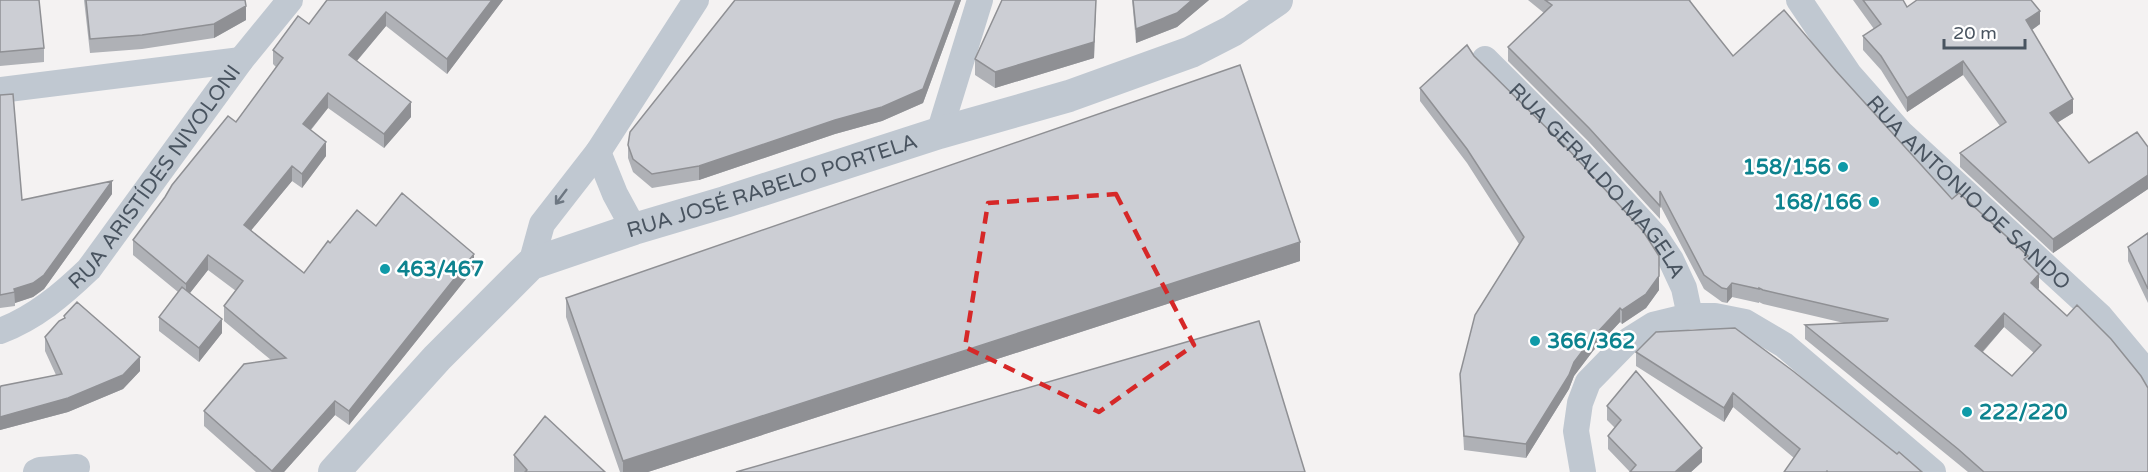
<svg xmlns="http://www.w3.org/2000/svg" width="2148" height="472" font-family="'Varela Round',sans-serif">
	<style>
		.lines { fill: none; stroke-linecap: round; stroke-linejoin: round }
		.minor { stroke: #c0c8d1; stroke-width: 26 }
		.tertiary { stroke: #c0c8d1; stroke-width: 32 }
		.wall { fill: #afb1b6; fill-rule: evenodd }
		.shaded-wall { fill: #8f9094 }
		.building { fill: #ccced4; stroke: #8f9094; stroke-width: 1.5; fill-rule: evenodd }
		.oneway { stroke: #6d7782 }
		.marked { fill: none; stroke: #d62828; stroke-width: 4.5; stroke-dasharray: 12 8; stroke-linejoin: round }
		.culture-dot { fill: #0f9aa8; stroke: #fff; stroke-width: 2 }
		.labels { text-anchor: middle; stroke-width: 5; stroke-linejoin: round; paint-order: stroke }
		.culture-label { font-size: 21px; font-weight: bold; fill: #0d838f; stroke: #fff; text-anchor: start }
		.street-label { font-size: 21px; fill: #495460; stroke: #fff }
	</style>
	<rect width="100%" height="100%" fill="#f4f2f2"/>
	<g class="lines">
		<g class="minor">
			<path id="s1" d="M1799 0 1849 74 1901 133 2100 316 2140 364 2148 377"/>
			<path id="s2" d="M1485 59 1578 152 1655 236 1671 260 1684 288 1690 316"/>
			<path d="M0 90 241 60"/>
			<path d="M939 133 980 0"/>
			<path d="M598 152 615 194 634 229"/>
			<path d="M531 264 542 224 598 152 696 0"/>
			<path id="s3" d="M0 331C35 318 63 294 89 269L241 60 290 0"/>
			<path d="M36 472 40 470 77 467"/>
			<path d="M1583 472 1576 431 1580 403 1588 382 1629 340 1653 325 1690 316H1715L1745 322 1784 345 1933 472"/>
		</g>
		<path class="tertiary" id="s4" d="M334 472 437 358 531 264 634 229 725 202 939 133 1069 96 1191 52 1232 31 1277 0"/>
	</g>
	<path class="wall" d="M0 0 44 48V62L0 66Z
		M84 0H245L246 20 214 38 142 49 90 53Z
		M327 0H503L447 74 386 26 357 61 411 117 384 148 328 108 311 130 326 156 302 188 292 181 251 230 304 273 330 243 376 226 474 269 349 425 335 415 284 472H256L204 426V411L271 360 224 321V306L236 291 208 270 190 293 222 333 199 362 159 331V317L178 292 133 255V240L236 122 276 67 273 64V50L309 24Z
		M735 0H961L923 103 882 121 835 134 699 180 652 188 633 172 628 158V145Z
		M1002 0H1096L1094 58 995 88 975 75V59Z
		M1132 0H1209L1177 27 1136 43Z
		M1528 0H1691L1690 1 1710 27 1733 56 1836 71 1952 199 2028 263 2039 288 2038 289 2148 472H1968L1805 339V325L1844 323 1763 304 1759 302V303L1732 297 1727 303 1722 302 1704 289 1660 205V219L1589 142 1508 61V47L1544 13ZM2004 327 2034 353 2012 376 1983 352Z
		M1853 0H1903L1907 7 2040 24 2032 30 2073 113 2057 123 2089 163 2148 147V189L2053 253 1960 167V153L2000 126 1963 75 1907 112 1881 70 1863 50V36L1874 29Z
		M1474 56 1659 290 1646 308 1622 324 1620 322 1593 351 1574 376 1569 389 1526 458 1464 450 1460 374 1519 244 1467 163 1420 101V88Z
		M0 95 22 200 112 194 44 289 33 297 15 303V306L0 308Z
		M2148 233V303L2128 261V247Z
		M1300 261 648 472H620L566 317V298Z
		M64 316 140 371 123 389 68 412 0 430V388L56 375 45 351V337L64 319Z
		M1636 352 1897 454 1922 472H1784L1794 458 1733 407 1724 422 1636 366Z
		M1607 406 1702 462 1691 472H1630L1608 449V436L1615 428 1607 420Z
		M514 455 605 472H514Z"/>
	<path class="shaded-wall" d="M492 0H503L447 74V59Z
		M956 0H961L923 103 882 121 835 134 699 180V166L835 120Z
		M1096 0 1094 58 995 88V72Z
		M1192 0H1209L1177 27 1136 43V29Z
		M246 6V20L214 38V24Z
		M2040 11V24L2026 34V20Z
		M386 12V26L349 70V55Z
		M1963 61V75L1907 112V98Z
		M328 93V108L303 139V124Z
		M2073 99V113L2050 127V113Z
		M411 102V117L384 148V134Z
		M326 142V156L302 188V174Z
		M292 166V181L244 239V225Z
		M2148 175V189L2053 253V239Z
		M112 181V194L44 289 33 297 15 303 14 289Z
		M1300 242V261L648 472H623V461Z
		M474 254V269L349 425V411Z
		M208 255V270L186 298V284Z
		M1659 256V290L1646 308 1622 324V310Z
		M2039 274V288L2031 297V283Z
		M1732 283V297L1727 303V289Z
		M1620 308V322L1593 351 1574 376 1569 389 1526 458V444L1574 362 1593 337Z
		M2004 313V327L1975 360V346Z
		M222 319V333L199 362V348Z
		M140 357V371L123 389 68 412 0 430V417Z
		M1733 393V407L1724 422V408Z
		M335 401V415L284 472H272V471Z
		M1702 448V462L1691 472H1675Z"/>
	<path class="building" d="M0 0H39L44 48 0 52Z
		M86 0H245L246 6 214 24 142 35 90 39Z
		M327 0H492L447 59 386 12 349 55 411 102 384 134 328 93 303 124 326 142 302 174 292 166 244 225 304 273 328 241 330 243 357 210 376 226 402 193 474 254 349 411 335 401 272 471 204 411 244 364 286 358 224 306 243 281 208 255 186 284 133 240 165 197 172 185 228 116 236 122 283 58 273 50 298 16 309 24Z
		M735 0H956L923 89 882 107 835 120 699 166 652 174 633 159 628 145 630 132Z
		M1002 0H1096L1094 42 995 72 975 59Z
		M1133 0H1192L1177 13 1136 29Z
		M1545 0H1689L1710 27 1733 56 1784 10 1836 71 1952 199 1959 193 2028 256 2024 259 2039 274 2031 283 2067 316 2077 305 2111 339 2141 376 2148 388V472H1984L1958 449 1805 325 1887 321 1888 319 1763 290 1759 288V289L1732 283 1727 289 1722 288 1704 275 1660 191V206L1589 128 1508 47 1552 5ZM2004 313 2041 345 2012 376 1975 346Z
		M1863 0H1903L1907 7 1917 0H2031L2040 11 2026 20 2073 99 2050 113 2089 163 2137 132 2148 147V175L2053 239 1960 153 2006 122 1963 61 1907 98 1881 56 1863 36 1881 24Z
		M1467 45 1474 56 1567 148 1643 231 1659 256V276L1646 294 1622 310 1620 308 1593 337 1574 362 1569 375 1526 444 1464 436 1460 374 1475 315 1524 237 1467 149 1420 88Z
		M1240 65 1300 242 623 461 566 298Z
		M13 94 22 200 112 181 44 275 33 283 14 289 15 292 0 295V95Z
		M2148 233V289L2128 247Z
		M182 287 222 319 199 348 159 317Z
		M77 302 140 357 123 375 68 398 0 417V388L1 386 62 374 45 337 59 321 65 318 64 316Z
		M1259 321 1305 472H736Z
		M1735 328 1793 371 1897 454 1899 452 1922 472H1828L1827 471 1826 472H1784L1800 449 1733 393 1724 408 1636 352 1656 332Z
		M1636 371 1702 448 1675 472H1630L1636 465 1608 436 1621 420 1607 406Z
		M545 416 605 472H525L527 470 514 455Z"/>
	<defs><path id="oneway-shaft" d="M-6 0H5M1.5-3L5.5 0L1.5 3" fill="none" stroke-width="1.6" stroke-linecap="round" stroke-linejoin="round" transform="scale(1.5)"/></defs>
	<use class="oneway" href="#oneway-shaft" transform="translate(561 197) rotate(127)"/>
	<path class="marked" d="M1116 194 1194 345 1099 412 965 347 988 203Z"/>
	<g class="culture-dot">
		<circle cx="1843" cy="167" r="6"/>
		<circle cx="1874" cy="202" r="6"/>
		<circle cx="385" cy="269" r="6"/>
		<circle cx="1535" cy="341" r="6"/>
		<circle cx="1967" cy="412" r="6"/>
	</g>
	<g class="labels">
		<g class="culture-label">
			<text x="1831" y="174" text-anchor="end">158/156</text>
			<text x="1862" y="209" text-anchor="end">168/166</text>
			<text x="397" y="276">463/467</text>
			<text x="1547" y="348">366/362</text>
			<text x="1979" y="419">222/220</text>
		</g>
		<g class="street-label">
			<text dy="7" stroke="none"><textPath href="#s3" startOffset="222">RUA ARISTÍDES NIVOLONI</textPath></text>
			<text dy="7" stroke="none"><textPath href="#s2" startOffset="166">RUA GERALDO MAGELA</textPath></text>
			<text dy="7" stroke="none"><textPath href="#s4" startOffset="540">RUA JOSÉ RABELO PORTELA</textPath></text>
			<text dy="7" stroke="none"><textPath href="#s1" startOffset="258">RUA ANTONIO DE SANDO</textPath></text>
		</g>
	</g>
	<path d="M1944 39v9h81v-9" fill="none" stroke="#495460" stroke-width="3"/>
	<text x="1953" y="39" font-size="18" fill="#495460" stroke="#ffffff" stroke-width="4.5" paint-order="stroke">20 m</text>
</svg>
